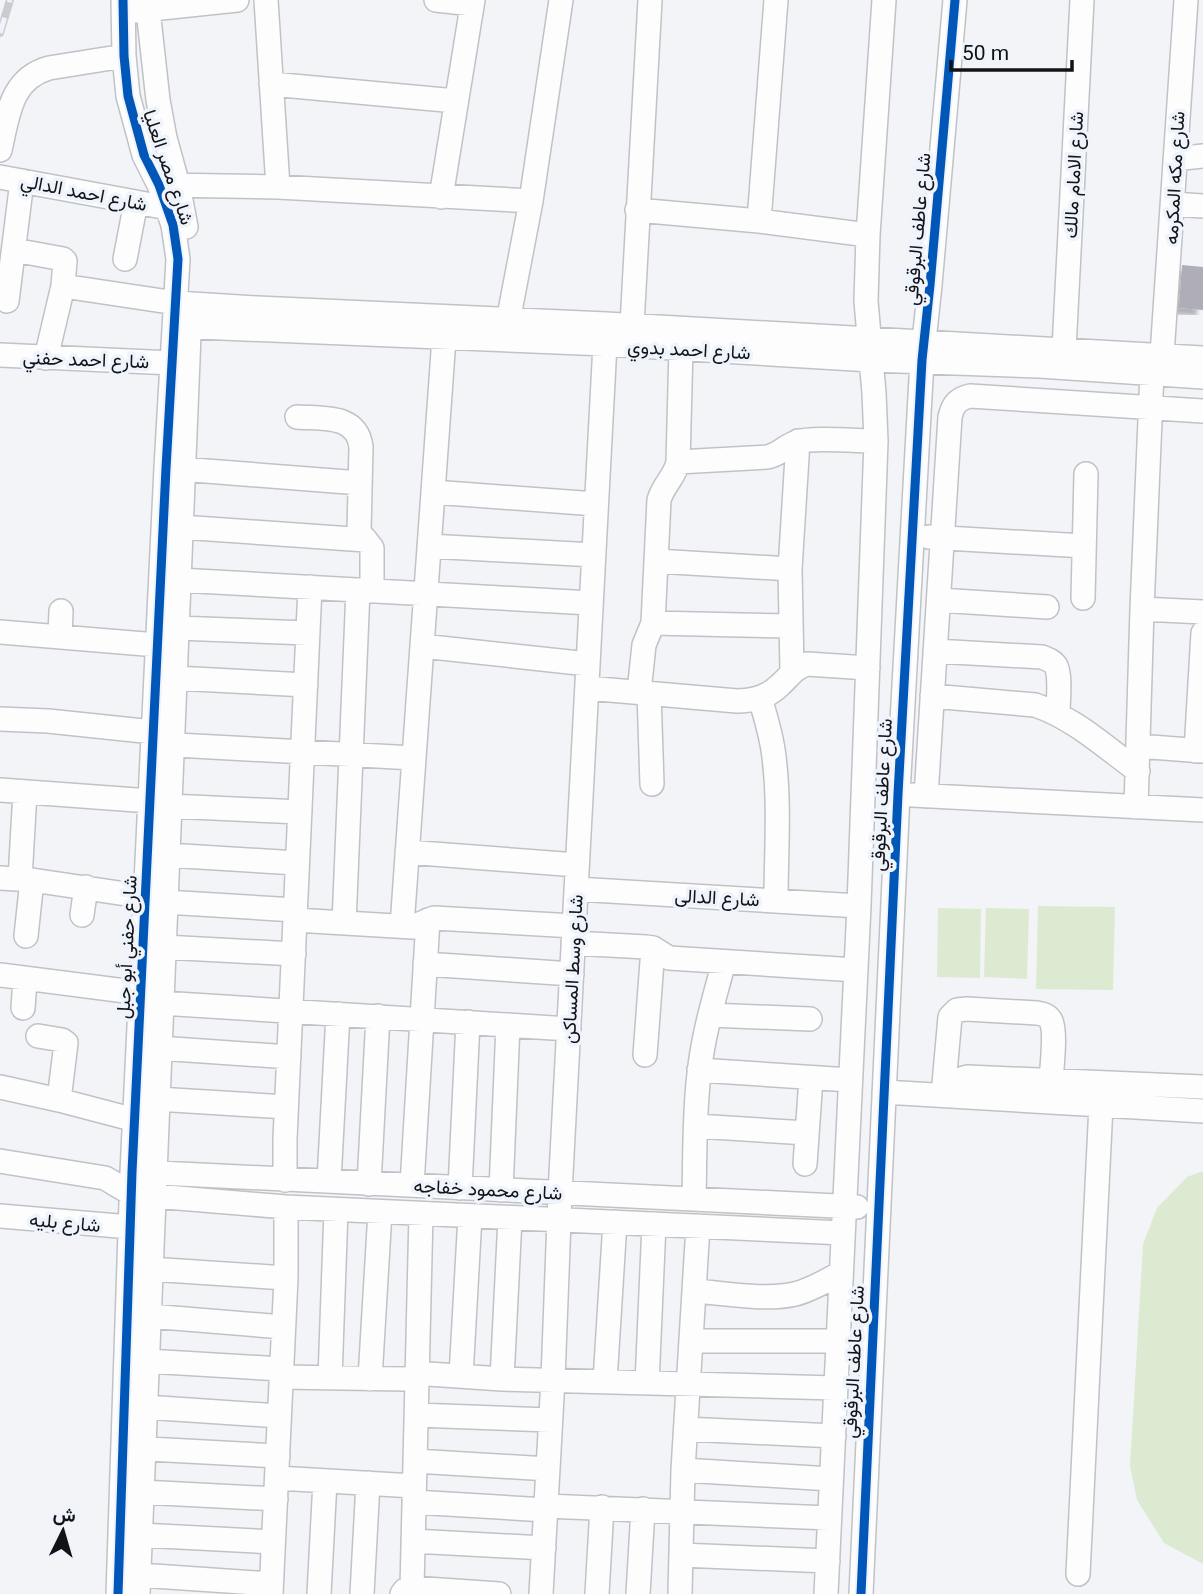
<svg xmlns="http://www.w3.org/2000/svg" width="1203" height="1594" font-family="Roboto,Vazirmatn,sans-serif">
	<style>
		.green { fill: #ddead2 }
		.building { fill: #afadb8; filter: url(#shadow) }
		.lines { fill: none; stroke-linecap: round; stroke-linejoin: round }
		.minor-casing { stroke: #c0c2c5; stroke-width: 26 }
		.minor { stroke: #fdfdfe; stroke-width: 23 }
		.rail-casing { stroke: #cbccce; stroke-width: 8 }
		.rail { stroke: #eef3fc; stroke-width: 5; stroke-dasharray: 16; stroke-linecap: butt }
		.cycleway-casing { stroke: #eef3fc; stroke-width: 13 }
		.cycleway { stroke: #0057b8; stroke-width: 9 }
		.labels { text-anchor: middle; stroke-width: 7; stroke-linejoin: round; paint-order: stroke }
		.street-label { font-size: 19px; fill: #121316; stroke: #eef3fc }
	</style>
	<defs>
		<filter id="shadow"><feDropShadow dx="-6" dy="6" stdDeviation="2" flood-color="#0004"/></filter>
	</defs>
	<rect width="100%" height="100%" fill="#f2f4f8"/>
	<path class="green" d="M1038 906 1115 907 1113 990 1036 989Z
		M938 908 981 909 980 978 937 977Z
		M986 908 1029 909 1027 979 984 977Z
		M1203 1171V1564L1164 1543 1137 1500 1130 1466 1143 1244 1157 1208 1187 1177Z"/>
	<path class="building" d="M1182 265 1203 267V310L1179 308Z"/>
	<g class="lines">
		<g class="minor-casing">
			<path id="minor" d="M148 0V10L158 100 165 138 178 185 186 227
				M266 0 278 187
				M436 0 472 4
				M133 11 237 0
				M271 84 456 101
				M0 150C8 116 10 79 49 68L124 56
				M1175 159 1203 156
				M0 177 168 208
				M163 185 278 187 531 201
				M441 197 473 0
				M1173 204 1203 206
				M637 210 759 221 868 235
				M759 221 776 0
				M14 250 63 259 65 261 63 286 46 358
				M125 259 136 202
				M63 286 176 303 257 308 606 324 1203 358
				M7 301 22 181
				M632 325 650 0
				M175 326 605 344 871 360 1040 366 1203 377
				M506 332 531 201 561 0
				M1064 349 1082 0
				M0 355 172 363
				M1162 355 1186 0
				M297 417C323 419 357 414 361 447L359 532 372 548V591
				M678 462 767 457C779 455 785 446 797 442 810 437 859 441 876 441
				M168 468 360 483
				M433 492 596 504
				M181 527 366 540
				M929 537 1084 546
				M429 546 594 555
				M656 561 790 569
				M179 580 591 603
				M1083 598 1086 474
				M939 600 1047 607
				M1142 609 1203 612
				M653 623 790 626
				M177 628 308 633
				M0 632 157 645
				M60 636 61 611
				M422 646 588 664
				M935 651 1042 657C1047 659 1053 661 1056 666 1061 676 1058 702 1058 714
				M792 671 790 569 798 441
				M175 678 306 685
				M587 688 737 701C754 701 768 697 780 685 790 676 794 668 807 664L868 668
				M639 692 644 645 653 623 659 500C663 485 675 477 678 462L681 348
				M649 693 652 784
				M932 696 1035 705C1074 718 1105 747 1138 771
				M760 698C766 718 772 737 774 757 780 805 776 853 776 901
				M0 719 48 721 153 732
				M158 744 414 758
				M1138 746 1203 751
				M1196 751 1203 633
				M0 790 150 801
				M912 795 1203 810
				M926 796 950 417C953 404 958 399 970 396L1203 411
				M170 806 300 812
				M1136 807 1142 609 1152 373
				M407 852 577 865
				M167 855 297 863
				M0 878 32 880 146 897
				M20 879 25 792
				M576 889 859 906
				M165 902 295 910
				M82 915 86 887
				M295 920 412 927 434 918 574 926
				M344 923 358 590
				M402 926 444 338
				M26 936 32 880
				M573 943 646 947 653 948 669 958 856 970
				M164 947 294 954
				M425 964 572 974
				M0 975 141 993
				M161 1003 569 1029
				M23 1008 25 979
				M710 1015 810 1019
				M38 1036 62 1040 66 1043 59 1100
				M159 1048 289 1057
				M645 1055 653 948
				M699 1070 850 1080
				M0 1087 59 1100 135 1120
				M884 1092 1203 1111
				M943 1095C950 1085 956 1080 967 1077L1203 1087
				M943 1095 950 1017 957 1010 967 1009 1037 1013C1043 1014 1048 1015 1051 1021 1056 1031 1052 1067 1051 1080
				M157 1099 286 1107
				M696 1126 807 1133
				M0 1161 105 1178 132 1194 154 1196 286 1207 843 1233
				M805 1164 811 1078
				M139 1172 857 1207
				M285 1180V1139L310 587
				M329 1181 338 1014
				M369 1184 378 1016
				M412 1185 428 920
				M460 1188 468 1022
				M501 1190 508 1025
				M694 1199C695 1157 694 1115 699 1074 703 1035 714 999 724 962
				M0 1216 130 1227
				M150 1269 286 1278
				M694 1291C724 1293 766 1301 795 1294 811 1290 826 1281 841 1273
				M149 1316 283 1327
				M691 1341H838
				M147 1361 281 1369
				M461 1376 470 1216
				M281 1377 405 1379 428 1374 502 1379 835 1388
				M330 1378 336 1210
				M370 1379 380 1212
				M502 1379 510 1218
				M605 1381 615 1222
				M647 1383 654 1224
				M145 1407 279 1416
				M417 1415 550 1420
				M686 1429 834 1436
				M130 1448 278 1456
				M415 1461 548 1469
				M683 1470 831 1479
				M277 1478 414 1486
				M142 1492 276 1499
				M414 1502 546 1510
				M546 1506 829 1518
				M141 1535 273 1542
				M413 1541 544 1548
				M681 1555 828 1561
				M1078 1574 1101 1105
				M139 1575 271 1584
				M412 1588 421 1214
				M118 1594 132 1172 166 468 178 259 173 225 159 185 144 155 128 96 124 56 123 0
				M138 1594 189 335
				M271 1594 286 1278V1207
				M319 1594 325 1481
				M362 1594 368 1483
				M402 1594 405 1590 412 1588 499 1594
				M541 1594 553 1379 560 1193 605 344
				M597 1594 602 1507
				M638 1594 643 1509
				M680 1594 683 1470 698 1226
				M826 1594 859 906 876 441 874 393 866 301 868 235 884 0
				M861 1594 898 794 922 360 930 285 955 0"/>
		</g>
		<use href="#minor" class="minor"/>
		<g class="rail-casing">
			<path id="rail" d="M0 33 10 0"/>
		</g>
		<use href="#rail" class="rail"/>
		<g class="cycleway-casing">
			<path id="cycleway" d="M118 1594 132 1172 166 468 178 259 173 225 159 185 144 155 128 96 124 56 123 0
				M861 1594 898 794 922 360 930 285 955 0"/>
		</g>
		<use href="#cycleway" class="cycleway"/>
	</g>
	<g class="labels">
		<g class="street-label">
			<text transform="translate(169 167) rotate(71)" y="7">شارع مصر العليا</text>
			<text transform="translate(1073 175) rotate(-87)" y="7">شارع الامام مالك</text>
			<text transform="translate(1174 178) rotate(-87)" y="7">شارع مكه المكرمه</text>
			<text transform="translate(84 192) rotate(11)" y="7">شارع احمد الدالي</text>
			<text transform="translate(917 229) rotate(-85)" y="7">شارع عاطف البرقوقي</text>
			<text transform="translate(689 349) rotate(3)" y="7">شارع احمد بدوي</text>
			<text transform="translate(86 359) rotate(2)" y="7">شارع احمد حفني</text>
			<text transform="translate(881 795) rotate(-87)" y="7">شارع عاطف البرقوقي</text>
			<text transform="translate(717 897) rotate(3)" y="7">شارع الدالى</text>
			<text transform="translate(126 947) rotate(-87)" y="7">شارع حفني أبو جبل</text>
			<text transform="translate(572 969) rotate(-87)" y="7">شارع وسط المساكن</text>
			<text transform="translate(488 1189) rotate(3)" y="7">شارع محمود خفاجه</text>
			<text transform="translate(65 1222) rotate(5)" y="7">شارع بليه</text>
			<text transform="translate(853 1362) rotate(-87)" y="7">شارع عاطف البرقوقي</text>
		</g>
	</g>
	<g transform="translate(63 1531) rotate(5)" stroke="#eef3fc" stroke-width="5" paint-order="stroke">
	<path d="M0-5L12 26L0 18L-12 26Z" fill="#121316"/>
	<text y="-10" font-size="19" font-weight="bold" text-anchor="middle" fill="#121316">ش</text>
	</g>
	<path d="M951 60v10h121v-10" fill="none" stroke="#121316" stroke-width="3.5"/>
	<text x="962" y="60" font-size="21" fill="#121316" stroke="#eef3fc" stroke-width="5" paint-order="stroke">50 m</text>
</svg>
